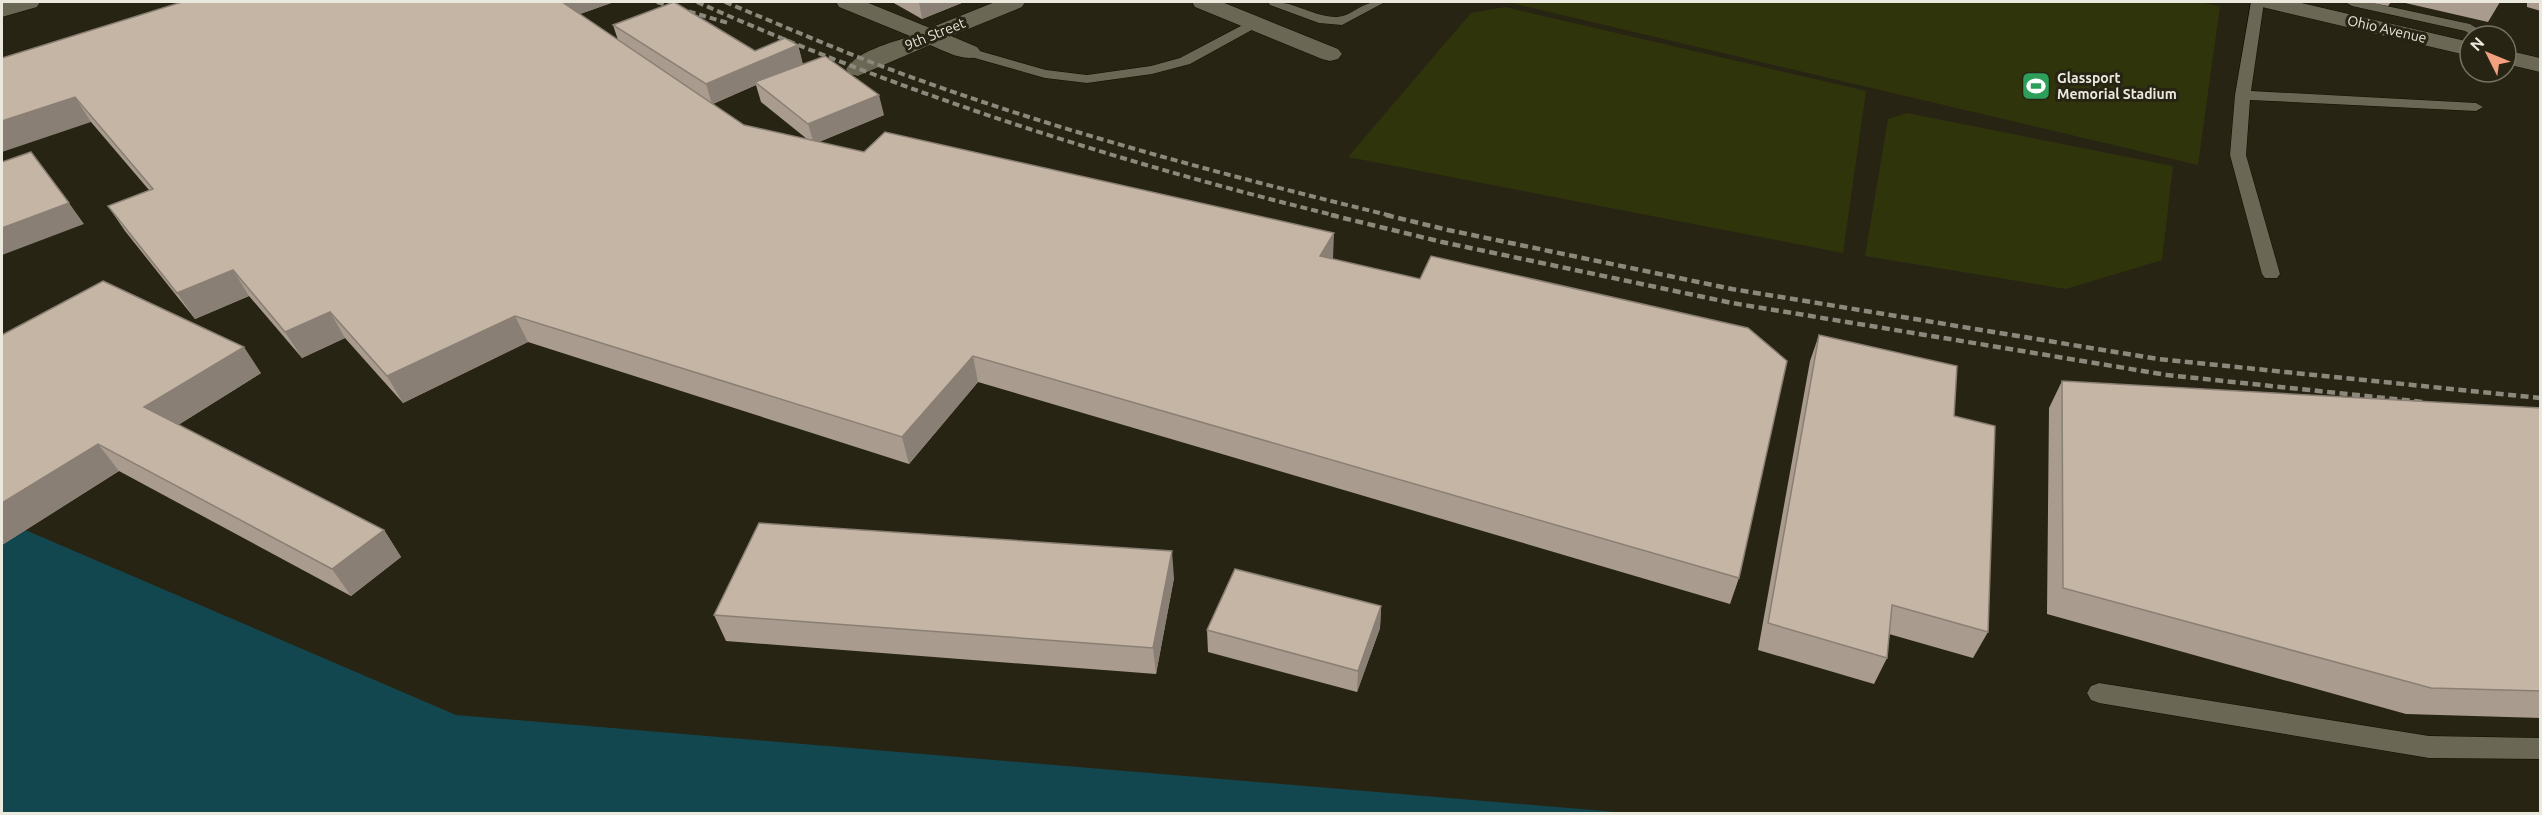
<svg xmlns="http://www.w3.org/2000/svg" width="2542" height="815" font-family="Ubuntu,sans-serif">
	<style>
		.green { fill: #30340b }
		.water { fill: #124750 }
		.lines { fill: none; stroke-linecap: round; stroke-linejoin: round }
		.lane-casing { stroke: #100d01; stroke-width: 1 }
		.street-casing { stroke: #100d01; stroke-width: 1 }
		.secondary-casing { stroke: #100d01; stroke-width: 1 }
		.lane { fill: #6a6754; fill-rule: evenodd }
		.street { fill: #6a6754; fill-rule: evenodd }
		.secondary { fill: #6a6754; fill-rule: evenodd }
		.rail-far1 { stroke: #8c897c; stroke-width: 4; stroke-dasharray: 7 4; stroke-linecap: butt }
		.rail { stroke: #8c897c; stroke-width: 4.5; stroke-dasharray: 8 4.5; stroke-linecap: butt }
		.wall { fill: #a99c8e; fill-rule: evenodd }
		.shaded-wall { fill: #8a7f74 }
		.building { fill: #c5b5a5; stroke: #8a7f74; stroke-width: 1.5 }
		.labels { text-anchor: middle; stroke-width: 6; stroke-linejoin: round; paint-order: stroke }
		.far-street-label { font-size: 14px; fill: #ebe9de; stroke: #272414 }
		.far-poi-label { font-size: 14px; font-weight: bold; fill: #ebe9de; stroke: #272414; text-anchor: start }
	</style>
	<rect width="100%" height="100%" fill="#272414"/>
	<path class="green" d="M1507 2H2197L2220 6 2198 165Z
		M1505 7 1866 91 1843 253 1348 157 1471 13Z
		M1907 113 2173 166 2162 260 2066 289 1865 256 1888 119Z"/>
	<path class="water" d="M2 520 456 715 1629 813H2Z"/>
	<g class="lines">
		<g class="lane-casing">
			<path id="lane" d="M1268 2C1293 0 1312 17 1337 17 1354 16 1361 0 1385 2L1342 25 1319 23 1270 5Z
				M2251 2H2264L2251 91 2476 103 2483 107 2476 111 2250 100 2246 155 2280 274 2277 278H2265L2262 274 2230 155 2235 95Z
				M2345 2H2368L2470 24 2490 36H2473L2465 31 2352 6Z
				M1254 19 1259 20 1261 23 1259 26 1190 64 1152 74 1087 83 1045 78 964 55 962 52 969 48 1046 70 1087 75 1151 66 1180 58Z
				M2099 683 2429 736 2540 738V759L2429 758 2099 703 2091 700 2087 693 2091 686Z"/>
		</g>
		<g class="street-casing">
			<path id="street" d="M6 2H40L37 7 2 17V3Z
				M836 2H866L930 28 995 2H1025L1022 7 951 36 977 47 981 52 977 57C961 61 945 51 930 45L858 76 849 74 846 69C859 50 889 44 910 36L839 7Z
				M1192 2H1222L1338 49 1342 54 1338 59 1330 61 1322 59 1195 7Z"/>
		</g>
		<g class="secondary-casing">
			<path id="secondary" d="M2259 2H2297L2470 42V56L2262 7Z
				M2506 50 2540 58V72L2506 64Z"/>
		</g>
		<use href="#lane" class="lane"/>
		<use href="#street" class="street"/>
		<use href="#secondary" class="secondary"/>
		<path class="rail-far1" d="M657 2 728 23
			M697 2C901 93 1120 163 1337 216
			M725 2C773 22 820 42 868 61 1038 126 1215 173 1392 216"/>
		<path class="rail" d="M1331 215 1442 242 1732 303 2167 375 2423 402
			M1386 215 1448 230 1732 289 2158 359 2540 398"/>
	</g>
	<path class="wall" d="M614 2 580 14 618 40 613 25 755 51 798 45 803 65 884 115 819 142 1333 259 1739 578 1730 604 978 382 909 464 528 342 403 403 345 338 302 358 249 296 195 319 125 231 108 206 149 190 91 122 2 58ZM756 85 761 102 807 139 744 125 713 104Z
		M892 2H964L922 19Z
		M2367 2H2391L2388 6Z
		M2401 2H2500L2488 22Z
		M2527 2H2541V11L2527 7Z
		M2 335 261 373 178 425 384 530 401 557 351 596 119 471 2 545Z
		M1819 335 1954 416 1988 632 1973 658 1889 634 1887 658 1874 684 1758 650 1810 361Z
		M2062 381 2541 408V718L2406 714 2047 614 2049 408Z
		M1174 578 1156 674 726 641 714 615Z
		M1381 606 1380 628 1357 692 1208 652 1207 630Z"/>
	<path class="shaded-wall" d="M556 2H614L563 20Z
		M919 2H964L922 19Z
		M798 45 803 65 755 82 756 85 712 104 706 84Z
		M879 95 884 115 814 144 808 124Z
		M75 97 91 122 2 152V121Z
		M69 203 84 224 2 255V228Z
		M1334 233 1333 259 1320 256Z
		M233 270 249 296 195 319 177 293Z
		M330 312 345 338 302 358 285 332Z
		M515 316 528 342 403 403 387 376Z
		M244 347 261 373 164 434 144 407Z
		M973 356 978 382 909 464 902 437Z
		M98 444 119 471 2 545V503Z
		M384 530 401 557 351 596 332 569Z
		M1172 551 1174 578 1156 674 1153 648Z
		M1381 606 1380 628 1357 692 1358 671Z"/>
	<path class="building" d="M182 2H562L744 125 864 152 885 132 1334 233 1320 256 1420 279 1431 256 1748 328 1787 361 1739 578 973 356 902 437 515 316 387 376 330 312 285 332 233 270 177 293 108 206 153 189 75 97 2 121V58Z
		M674 2 755 51 785 38 798 45 706 84 613 25Z
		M825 56 879 95 808 124 755 82Z
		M31 152 69 203 2 228V162Z
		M103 281 244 347 144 407 384 530 332 569 98 444 2 503V335Z
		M1819 335 1957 366 1954 416 1995 426 1988 632 1892 605 1887 658 1768 623Z
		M2062 381 2541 408V691L2431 688 2063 588Z
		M759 523 1172 551 1153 648 714 615Z
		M1235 569 1381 606 1358 671 1207 630Z"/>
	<defs>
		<g id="stadium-square" transform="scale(1.5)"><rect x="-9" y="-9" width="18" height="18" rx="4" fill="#2e9e5b" stroke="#272414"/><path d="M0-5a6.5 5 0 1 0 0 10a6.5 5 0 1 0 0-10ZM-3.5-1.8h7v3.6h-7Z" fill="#fff"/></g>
	</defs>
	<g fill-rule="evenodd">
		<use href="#stadium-square" x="2036" y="86"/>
	</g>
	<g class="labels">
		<g class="far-street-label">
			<text transform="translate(2387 29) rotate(13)" y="5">Ohio Avenue</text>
			<text transform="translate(935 34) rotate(-22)" y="5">9th Street</text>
		</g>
		<g class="far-poi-label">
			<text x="2057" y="83">Glassport<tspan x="2057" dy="16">Memorial Stadium</tspan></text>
		</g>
	</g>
	<rect width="2542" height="815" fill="none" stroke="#ebe9de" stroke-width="6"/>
	<g transform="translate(2488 54) rotate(313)"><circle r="28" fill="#272414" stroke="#757365" stroke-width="1.5"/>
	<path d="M0-4.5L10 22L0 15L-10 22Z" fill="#f2a080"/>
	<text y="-9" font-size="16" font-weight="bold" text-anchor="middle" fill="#ebe9de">N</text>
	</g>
</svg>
